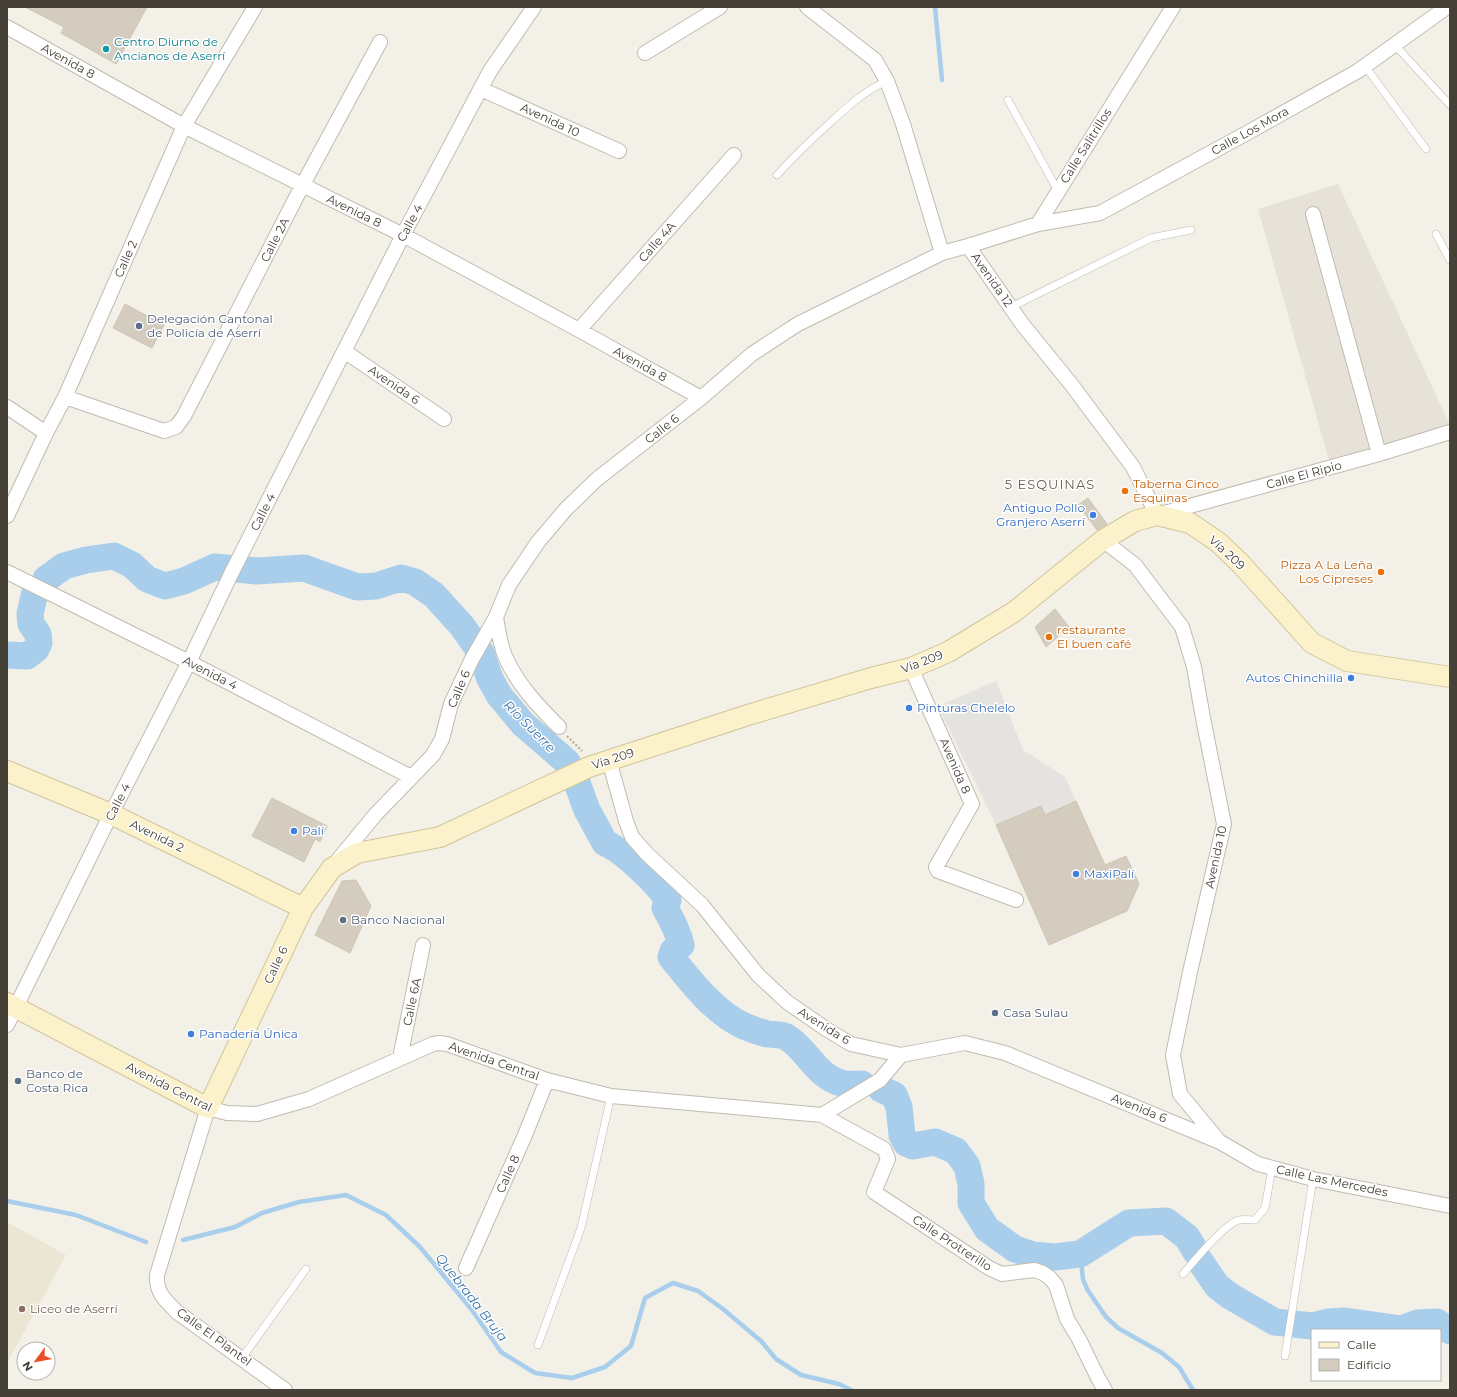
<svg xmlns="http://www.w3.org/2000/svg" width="1457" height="1397" font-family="Montserrat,sans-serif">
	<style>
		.residential { fill: #e7e2d7 }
		.education { fill: #ebe5d3 }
		.parking { fill: #e5e3e0 }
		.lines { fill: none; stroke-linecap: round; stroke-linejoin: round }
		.stream { stroke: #a9ceec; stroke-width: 4.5 }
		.river { stroke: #a9ceec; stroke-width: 27 }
		.building { fill: #d4ccbe; stroke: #cec5b2 }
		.lane-casing { stroke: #c1bbae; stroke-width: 8 }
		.street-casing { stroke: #c1bbae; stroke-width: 16 }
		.secondary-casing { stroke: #d0c59a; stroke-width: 22 }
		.path { stroke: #bfb49e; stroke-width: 2.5; stroke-dasharray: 2 2; stroke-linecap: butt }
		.lane { stroke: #fff; stroke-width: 7 }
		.street { stroke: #fff; stroke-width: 14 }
		.secondary { stroke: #fbf1ca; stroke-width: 20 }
		.culture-dot { fill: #0f9aa8; stroke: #fff; stroke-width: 1.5 }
		.service-dot { fill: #5c6f8a; stroke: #fff; stroke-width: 1.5 }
		.food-dot { fill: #e8710a; stroke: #fff; stroke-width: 1.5 }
		.shop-dot { fill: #3f7fe0; stroke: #fff; stroke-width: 1.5 }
		.education-dot { fill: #8d6e63; stroke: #fff; stroke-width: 1.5 }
		.labels { text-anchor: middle; stroke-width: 3; stroke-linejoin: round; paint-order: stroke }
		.culture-label { font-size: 12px; fill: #0d838f; stroke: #fff; text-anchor: start }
		.street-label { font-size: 12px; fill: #464137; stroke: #fff }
		.service-label { font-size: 12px; fill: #4e5e75; stroke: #fff; text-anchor: start }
		.food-label { font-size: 12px; fill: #c56008; stroke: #fff; text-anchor: start }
		.shop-label { font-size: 12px; fill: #366cbe; stroke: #fff; text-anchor: start }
		.education-label { font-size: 12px; fill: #785e54; stroke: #fff; text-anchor: start }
		.neighbourhood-label { font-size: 13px; letter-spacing: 1px; fill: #685f4f; stroke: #fff }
		.water-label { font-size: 13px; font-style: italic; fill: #3775ac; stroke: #fff }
	</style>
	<rect width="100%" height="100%" fill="#f3f0e8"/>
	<path class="residential" d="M1338 184 1450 425V428L1330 464 1258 209Z"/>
	<path class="education" d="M7 1222 66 1255 7 1363Z"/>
	<path class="parking" d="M996 681 1023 750 1065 777 1076 801 1045 815 1041 806 996 825 938 706Z"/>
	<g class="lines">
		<path class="stream" d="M935 7 942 80
			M7 1201 76 1215 146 1242
			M183 1240 235 1227 262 1213 299 1202 346 1195 386 1215 420 1247 472 1310 501 1352 535 1373 572 1378 605 1367 631 1346 645 1298 673 1283 698 1291 723 1309 761 1341 776 1359 801 1375 839 1384 851 1390
			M1080 1254 1083 1279 1087 1289 1106 1317 1118 1328 1162 1353 1179 1367 1193 1390"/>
		<path class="river" d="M46 579 64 566 86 560 114 556 132 565 147 579 165 586 184 581 215 567 257 571 304 568 357 587 376 586 401 578 415 582 434 595 462 626 481 653 490 679 499 695 523 724 567 762 576 780 587 810 605 843C623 850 658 884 668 900L665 908C672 920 678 931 681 945L673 951 671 957C690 981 716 1014 744 1026 751 1029 760 1032 767 1034 774 1035 783 1034 788 1038 808 1051 816 1076 841 1083 847 1085 855 1084 862 1084
			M7 655 27 656 36 649 39 643 38 634 31 624 30 614 35 592
			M881 1089 894 1095 899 1107 902 1135 906 1143 913 1146 935 1142 956 1151 967 1166 971 1184V1203L987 1229 1015 1249 1033 1255 1055 1257 1080 1254 1129 1223 1166 1221 1187 1237 1196 1252
			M1200 1261 1217 1286 1230 1296 1275 1322 1312 1326 1328 1322 1345 1321 1402 1329 1418 1323 1437 1322 1450 1331"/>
	</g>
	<path class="building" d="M25 7H147L116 64 61 33 64 27Z
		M125 304 164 325 152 348 113 328Z
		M1088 498 1107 524 1097 530 1078 505Z
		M1055 609 1069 627 1046 647 1035 627Z
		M272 798 327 826 320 842 315 839 304 862 252 836Z
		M1076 801 1105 865 1126 856 1139 884 1127 911 1049 945 996 825 1041 806 1045 815Z
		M356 880 371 906 350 953 315 935 342 881Z"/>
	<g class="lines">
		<g class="lane-casing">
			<path id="lane" d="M1395 45 1450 105
				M1365 66 1426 149
				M1008 100 1058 191
				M777 175C794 156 813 138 832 121 849 105 866 90 887 81
				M1436 234 1450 260
				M1011 307 1151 238 1191 230
				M1183 1274C1193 1262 1226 1223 1239 1220 1244 1219 1250 1220 1255 1220L1265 1208 1272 1168
				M538 1345 581 1228 611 1096
				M1285 1356 1313 1179
				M242 1358 306 1269"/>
		</g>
		<g class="street-casing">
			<path id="street" d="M807 7 875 60 887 81 903 124 942 253 968 246 1023 325 1071 384 1133 467 1157 515 1379 454 1450 432
				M7 27 184 126 403 235 579 330 701 398
				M645 53 720 7
				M481 89 619 151
				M1313 214 1379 454
				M1038 224 1100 213 1247 133 1358 71 1447 7
				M968 246 1038 224 1173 7
				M579 330 734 155
				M344 351 444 419
				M65 397 164 431 176 427 184 416 302 186 380 42
				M7 407 46 433
				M7 516 46 433 65 397 184 126 255 7
				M1103 540 1135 565 1182 627 1194 667 1203 718 1224 824 1190 972 1173 1055 1180 1094 1218 1140
				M7 572 189 662 411 777
				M496 617C498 630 500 644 505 656 517 684 538 706 559 727
				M911 668 972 804 936 867 938 871 1016 900
				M609 760 626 821 632 837 647 854 702 905 758 975 787 1002 826 1029 851 1044 901 1055 965 1043 1005 1053 1220 1142 1258 1164 1313 1179 1450 1206
				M338 860 375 815 433 755 442 739 451 704 472 659 496 617 509 585 538 542 566 509 597 479 701 398 752 354 798 324 942 253
				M7 1025 111 814 189 662 231 574 403 235 490 71 534 7
				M400 1058 423 945
				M822 1115 884 1149 888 1159 874 1192 989 1268 1002 1274 1034 1270 1043 1273 1050 1278 1056 1285 1067 1319 1079 1339 1098 1378 1105 1390
				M466 1268 525 1135 547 1080
				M285 1390 177 1312C165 1300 156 1293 157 1275L208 1108 227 1113 257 1114 309 1099 433 1044 439 1043 447 1044 547 1080 611 1096 822 1115 880 1080 901 1055"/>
		</g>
		<g class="secondary-casing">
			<path id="secondary" d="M7 771 111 814 303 908
				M7 1003 208 1108 303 908 332 868 357 853 440 837 589 767 748 715 871 678 911 668 948 652 1014 612 1103 540 1135 521 1157 515 1190 523 1218 542 1241 564 1312 643 1347 661 1450 677"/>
		</g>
		<path class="path" d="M567 736 582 751"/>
		<use href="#lane" class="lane"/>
		<use href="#street" class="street"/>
		<use href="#secondary" class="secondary"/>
	</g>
	<circle class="culture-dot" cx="106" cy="49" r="4"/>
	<g class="service-dot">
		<circle cx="139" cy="326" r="4"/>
		<circle cx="343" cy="920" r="4"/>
		<circle cx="995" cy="1013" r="4"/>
		<circle cx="18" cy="1081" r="4"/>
	</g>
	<g class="food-dot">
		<circle cx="1125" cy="491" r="4"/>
		<circle cx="1381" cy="572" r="4"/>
		<circle cx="1049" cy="637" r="4"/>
	</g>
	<g class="shop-dot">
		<circle cx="1093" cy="515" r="4"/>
		<circle cx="1351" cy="678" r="4"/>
		<circle cx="909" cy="708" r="4"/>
		<circle cx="294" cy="831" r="4"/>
		<circle cx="1076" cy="874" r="4"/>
		<circle cx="191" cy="1034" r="4"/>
	</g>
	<circle class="education-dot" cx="22" cy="1309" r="4"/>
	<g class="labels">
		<g class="culture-label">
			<text x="114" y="46">Centro Diurno de<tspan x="114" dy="14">Ancianos de Aserrí</tspan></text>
		</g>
		<g class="street-label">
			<text transform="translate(68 61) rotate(29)" y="4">Avenida 8</text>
			<text transform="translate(550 120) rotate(25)" y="4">Avenida 10</text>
			<text transform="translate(1250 131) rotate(-29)" y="4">Calle Los Mora</text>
			<text transform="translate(1086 146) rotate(-58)" y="4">Calle Salitrillos</text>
			<text transform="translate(354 211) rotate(26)" y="4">Avenida 8</text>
			<text transform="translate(410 223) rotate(-62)" y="4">Calle 4</text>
			<text transform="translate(275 240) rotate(-63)" y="4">Calle 2A</text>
			<text transform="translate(657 242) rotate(-49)" y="4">Calle 4A</text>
			<text transform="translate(126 259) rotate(-66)" y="4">Calle 2</text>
			<text transform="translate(992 280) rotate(55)" y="4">Avenida 12</text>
			<text transform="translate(640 364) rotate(29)" y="4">Avenida 8</text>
			<text transform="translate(394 385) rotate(34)" y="4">Avenida 6</text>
			<text transform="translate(662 429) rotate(-38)" y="4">Calle 6</text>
			<text transform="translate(1304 475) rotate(-15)" y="4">Calle El Ripio</text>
			<text transform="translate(263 512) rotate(-63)" y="4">Calle 4</text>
			<text transform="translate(1227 553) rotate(42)" y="4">Vía 209</text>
			<text transform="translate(922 662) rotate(-21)" y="4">Vía 209</text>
			<text transform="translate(210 673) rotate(27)" y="4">Avenida 4</text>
			<text transform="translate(459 689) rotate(-67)" y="4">Calle 6</text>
			<text transform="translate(613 759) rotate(-18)" y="4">Vía 209</text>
			<text transform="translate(955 766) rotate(66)" y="4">Avenida 8</text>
			<text transform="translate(118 802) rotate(-63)" y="4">Calle 4</text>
			<text transform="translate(157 836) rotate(26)" y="4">Avenida 2</text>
			<text transform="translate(1216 857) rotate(-78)" y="4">Avenida 10</text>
			<text transform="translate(276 965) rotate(-65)" y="4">Calle 6</text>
			<text transform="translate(412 1002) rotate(-78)" y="4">Calle 6A</text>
			<text transform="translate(824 1026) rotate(32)" y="4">Avenida 6</text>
			<text transform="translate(494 1061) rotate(19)" y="4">Avenida Central</text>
			<text transform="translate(169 1087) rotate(27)" y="4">Avenida Central</text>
			<text transform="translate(1139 1108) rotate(22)" y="4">Avenida 6</text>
			<text transform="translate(508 1174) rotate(-66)" y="4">Calle 8</text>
			<text transform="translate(1332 1181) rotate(12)" y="4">Calle Las Mercedes</text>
			<text transform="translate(952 1243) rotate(33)" y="4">Calle Protrerillo</text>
			<text transform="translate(214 1337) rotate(36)" y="4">Calle El Plantel</text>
		</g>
		<g class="service-label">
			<text x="147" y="323">Delegación Cantonal<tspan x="147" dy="14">de Policía de Aserrí</tspan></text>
			<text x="351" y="924">Banco Nacional</text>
			<text x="1003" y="1017">Casa Sulau</text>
			<text x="26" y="1078">Banco de<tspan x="26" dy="14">Costa Rica</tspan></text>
		</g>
		<g class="food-label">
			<text x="1133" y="488">Taberna Cinco<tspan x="1133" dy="14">Esquinas</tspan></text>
			<text x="1373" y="569" text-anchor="end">Pizza A La Leña<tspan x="1373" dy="14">Los Cipreses</tspan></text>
			<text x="1057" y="634">restaurante<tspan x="1057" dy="14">El buen café</tspan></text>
		</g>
		<g class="shop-label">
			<text x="1085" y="512" text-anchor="end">Antiguo Pollo<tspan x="1085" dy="14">Granjero Aserrí</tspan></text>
			<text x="1343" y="682" text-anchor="end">Autos Chinchilla</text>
			<text x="917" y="712">Pinturas Chelelo</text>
			<text x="302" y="835">Palí</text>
			<text x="1084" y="878">MaxiPalí</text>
			<text x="199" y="1038">Panadería Única</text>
		</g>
		<g class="education-label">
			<text x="30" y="1313">Liceo de Aserrí</text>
		</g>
		<g class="neighbourhood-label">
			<text x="1050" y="489">5 ESQUINAS</text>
		</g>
		<g class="water-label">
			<text transform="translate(530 726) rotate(45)" y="5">Río Suerre</text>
			<text transform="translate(472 1297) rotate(52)" y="5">Quebrada Bruja</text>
		</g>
	</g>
	<rect width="1457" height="1397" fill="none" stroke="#464137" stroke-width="16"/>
	<rect x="1311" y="1329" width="130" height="52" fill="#ffffff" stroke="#b5b3af"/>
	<rect x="1319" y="1342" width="20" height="6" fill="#fbf1ca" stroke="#b5b3af"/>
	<text x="1347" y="1349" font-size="12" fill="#464137">Calle</text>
	<rect x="1319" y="1359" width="20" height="12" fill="#d4ccbe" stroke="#b5b3af"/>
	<text x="1347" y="1369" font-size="12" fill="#464137">Edificio</text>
	<g transform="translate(36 1361) rotate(238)"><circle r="19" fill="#ffffff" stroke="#b5b3af"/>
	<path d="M0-3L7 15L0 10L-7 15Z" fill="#ec4c26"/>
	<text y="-6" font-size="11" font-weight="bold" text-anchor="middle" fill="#464137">N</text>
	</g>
</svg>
